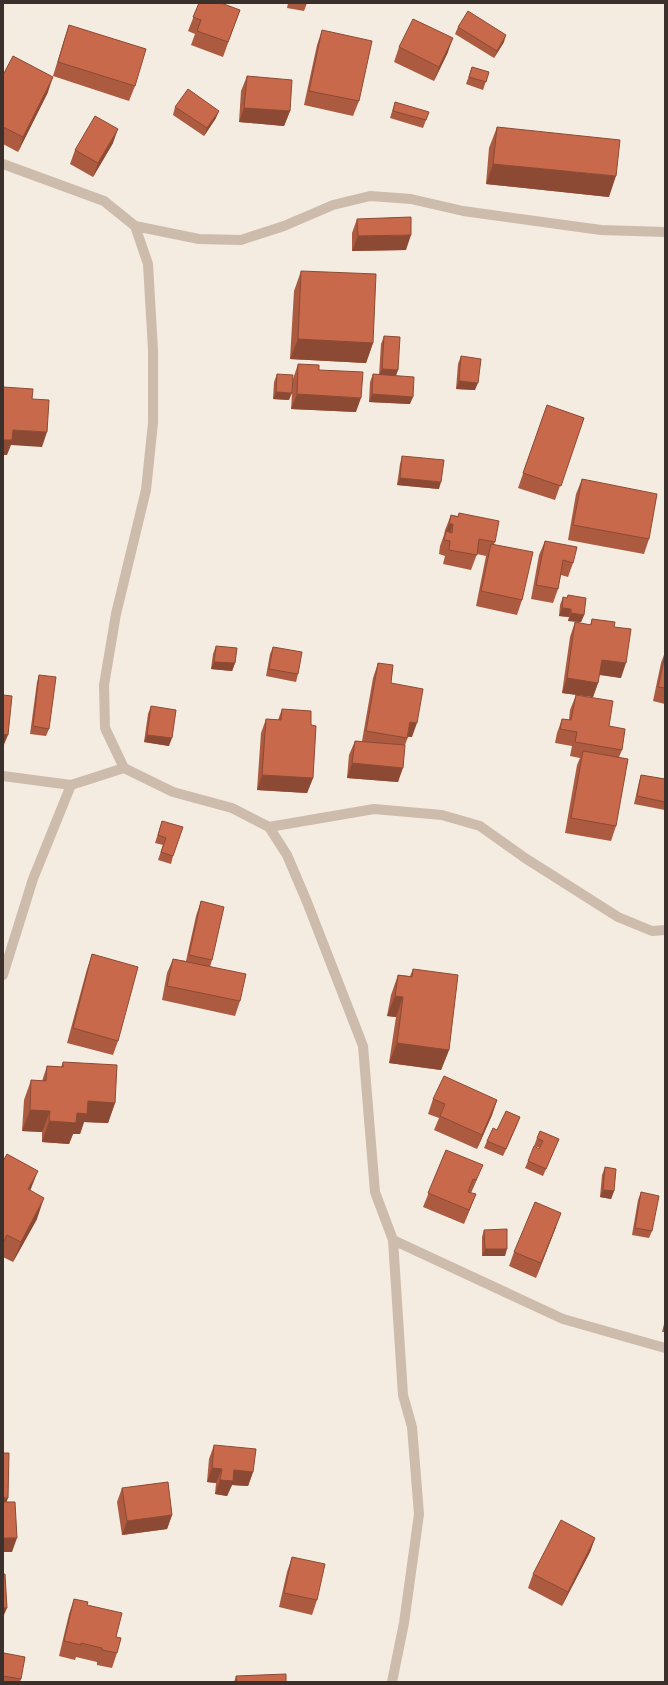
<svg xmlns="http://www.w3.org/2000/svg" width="668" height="1685" font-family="'Archivo Narrow',sans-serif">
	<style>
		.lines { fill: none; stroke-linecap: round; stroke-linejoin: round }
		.minor { stroke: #cdbbac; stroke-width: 10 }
		.wall { fill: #ac5a40 }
		.shaded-wall { fill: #8c4a34 }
		.building { fill: #c8694b; stroke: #8c4a34 }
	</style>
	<rect width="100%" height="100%" fill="#f4ebe1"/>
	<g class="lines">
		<path class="minor" d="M3 164 104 201 135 226 148 264 153 350V423L146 490 116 614 104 685 105 728 124 768 173 792 232 808 269 827 287 855 307 902 363 1046 375 1192 393 1240 403 1395 412 1427 419 1514 404 1623 392 1682
			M135 226 199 239 241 240 284 226 333 205 370 196 411 199 463 211 601 230 665 232
			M3 776 71 785 124 768
			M269 827 374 809 442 815 480 826 525 858 618 917 652 931 665 930
			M3 975 33 879 71 785
			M393 1240 563 1319 665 1348"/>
	</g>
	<path class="wall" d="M199 3 240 10 223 57 191 45 195 34 188 31Z
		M288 3H307L304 11 287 8Z
		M69 25 135 86 129 101 53 76 64 40Z
		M458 27 504 42 494 58 455 34Z
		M322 30 359 101 353 116 304 105 317 45Z
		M399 47 448 52 434 81 394 62Z
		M472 67 489 72 483 90 466 84Z
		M3 75 48 92 18 152 3 144Z
		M247 76 290 111 284 126 239 122 241 91Z
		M395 102 426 120 423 128 390 118Z
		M175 107 216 118 204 136 173 115Z
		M497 127 609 197 486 184 489 148Z
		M113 143 93 177 70 164 75 150Z
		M357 219 406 250 352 251V233Z
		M301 271 373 343 366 363 290 359 294 291Z
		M384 336 398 370 396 376 410 404 369 402 370 382 373 374 379 375 381 344Z
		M461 356 475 390 456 389 458 364Z
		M298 364 319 370 356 412 291 409 293 379Z
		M277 374 289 400 273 399 274 382Z
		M547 405 584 418 555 500 518 488Z
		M402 456 439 489 397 485 400 464Z
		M582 479 649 539 644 554 568 540 576 494Z
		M459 513 495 542 494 544 522 600 517 615 476 606 486 556 477 554 471 570 443 564 445 556 439 554 440 546 444 535 445 530 451 515 458 516Z
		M545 541 573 563 568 577 561 575 558 589 553 603 531 599 539 555Z
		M568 595 584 615 581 622 568 621 569 617 559 616 560 605 563 597 567 598Z
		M592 619 614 627 621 678 599 675 598 683 593 697 562 693 570 637 575 622 590 625Z
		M216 646 235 663 232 671 211 669 213 654Z
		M273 647 298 674 296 682 266 676 270 654Z
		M665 652V704L653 701 661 663Z
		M378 663 391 683 412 737H408L405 745 398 782 347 778 349 755 355 741H362L373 678Z
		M39 675 49 729 46 736 30 734 37 682Z
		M576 695 609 726 622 750 619 757 616 826 611 841 565 833 577 765 580 758 570 756 572 746 555 743 557 733 562 719 569 720 570 710Z
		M151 706 169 746 144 742 148 714Z
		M282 709 313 778 307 793 257 790 261 733 266 719 278 720Z
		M641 775 665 779V810L634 804 639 782Z
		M162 821 173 856 171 864 158 860 163 845 155 843Z
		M201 901 212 960 210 967 240 1001 235 1016 162 1000 167 973 173 959 186 961 196 916Z
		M92 954 118 1041 113 1055 67 1043 87 969Z
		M413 969 449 1050 441 1070 389 1063 396 1017 387 1016 391 995 398 975 410 976Z
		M63 1062 115 1103 108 1123 84 1122 80 1134H73L69 1144 42 1142V1132L22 1131 24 1100 31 1080 42 1081 47 1066 61 1067Z
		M433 1099 497 1100 492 1115 477 1149 434 1130 439 1118 428 1114Z
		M520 1117 503 1156 484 1148 487 1141 497 1130Z
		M537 1138 559 1139 543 1176 525 1168 528 1161 540 1148 534 1146Z
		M446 1150 477 1179 471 1193 476 1194 464 1224 423 1207Z
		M3 1161 30 1191 37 1219 13 1262 3 1257Z
		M605 1167 614 1191 611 1199 600 1197 602 1175Z
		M641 1192 652 1231 649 1238 632 1235 638 1200Z
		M556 1227 536 1278 509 1266 514 1252Z
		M484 1230 505 1256H482V1237Z
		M665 1320V1332H662Z
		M214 1445 253 1472 248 1486 232 1485 227 1496 215 1494 216 1483 207 1482 209 1459Z
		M122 1488 172 1515 167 1529 122 1535 117 1502Z
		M595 1538 590 1552 562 1606 528 1588 533 1574Z
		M292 1557 317 1600 312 1615 279 1607 287 1572Z
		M74 1599 87 1605 116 1637 117 1653 112 1668 97 1665V1662L76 1657 75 1660 59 1656 69 1614Z
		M4 1653 21 1679 20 1682H3V1656Z
		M236 1676 286 1682H234Z"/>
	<path class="shaded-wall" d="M506 35 504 42 494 58 497 51Z
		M453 38 448 52 434 81 439 67Z
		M53 77 48 92 18 152 23 137Z
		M244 108 290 111 284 126 239 122Z
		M219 111 216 118 204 136 207 128Z
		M118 129 113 143 93 177 98 163Z
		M493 164 616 176 609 197 486 184Z
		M411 235 406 250 352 251 358 236Z
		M298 339 373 343 366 363 290 359Z
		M382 369 398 370 395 377 379 376Z
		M459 381 478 383 475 390 456 389Z
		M276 392 292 393 289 400 273 399Z
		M297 394 361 398 356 412 291 409Z
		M372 394 413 397 410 404 369 402Z
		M13 430 47 432 42 447 11 445 7 455H3V440Z
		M400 478 441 482 439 489 397 485Z
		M449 524H453L448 539 445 534Z
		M562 608 571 609 569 617 559 616Z
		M571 613 584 615 581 622 568 621Z
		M602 660 626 663 621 678 596 674Z
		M214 662 235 663 232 671 211 669Z
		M567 678 598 683 593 697 562 693Z
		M410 722 417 723 412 737 405 736Z
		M3 734 8 735 3 747Z
		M147 735 172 738 169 746 144 742Z
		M352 763 403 768 398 782 347 778Z
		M262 775 313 778 307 793 257 790Z
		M395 996 403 997 396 1017 387 1016Z
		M397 1043 449 1050 441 1070 389 1063Z
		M497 1100 492 1115 477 1149 482 1135Z
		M88 1101 115 1103 108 1123 84 1122 80 1134H73L69 1144 42 1142 49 1121 77 1113Z
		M30 1110 50 1111 42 1132 22 1131Z
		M520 1117 517 1125 503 1156 506 1149Z
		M483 1165 477 1179 470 1195 476 1180Z
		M38 1171 30 1191 28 1189Z
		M603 1190 614 1191 611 1199 600 1197Z
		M476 1194 464 1224 469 1210Z
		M44 1198 37 1219 13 1262 21 1242Z
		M561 1213 556 1227 536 1278 541 1263Z
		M485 1249H507L505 1256H482Z
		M212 1468 222 1469 216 1483 207 1482Z
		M234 1470 253 1472 248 1486 232 1485 227 1496 215 1494 220 1480Z
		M3 1498H8L3 1512Z
		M172 1515 167 1529 122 1535 127 1521Z
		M3 1538H17L12 1552H3Z
		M595 1538 590 1552 562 1606 568 1592Z
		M3 1608H7L4 1615 3 1616Z"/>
	<path class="building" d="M199 3H221L240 10 228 42 197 31 201 20 193 17Z
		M468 11 506 35 497 51 458 27Z
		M413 19 453 38 439 67 399 47Z
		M69 25 146 49 135 86 58 62Z
		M322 30 372 41 359 101 309 91Z
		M13 56 53 77 23 137 3 127V75Z
		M472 67 489 72 486 82 469 77Z
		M247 76 292 80 290 111 244 108Z
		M188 89 219 111 207 128 175 107Z
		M395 102 429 112 426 120 393 111Z
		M95 116 118 129 98 163 75 150Z
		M497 127 620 140 616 176 493 164Z
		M411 217V235L358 236 357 219Z
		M301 271 376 274 373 343 298 339Z
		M384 336 400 337 398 370 382 369Z
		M461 356 481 359 478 383 459 381Z
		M298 364 319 365V370L363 372 361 398 297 394Z
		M277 374 293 375 292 393 276 392Z
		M373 374 414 377 413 397 372 394Z
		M3 387 33 389 32 399 49 400 47 432 13 430 12 440H3Z
		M547 405 584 418 561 486 523 473Z
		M402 456 444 460 441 482 400 478Z
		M582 479 657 494 649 539 573 525Z
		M459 513 499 521 495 542 479 539 477 555 449 550 450 541 444 540 446 531 452 533 453 524H449L451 515 458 517Z
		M545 541 577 547 573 563 563 560 558 589 536 585Z
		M491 544 533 552 522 600 481 591Z
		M568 595 586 598 584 615 571 613V609L562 608 563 597 567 598Z
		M592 619 615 622 614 627 631 629 626 663 602 660 598 683 567 678 575 622 591 625Z
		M216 646 237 648 235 663 214 662Z
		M273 647 302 652 298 674 269 669Z
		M665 655V688L658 687Z
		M378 663 393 665 391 683 423 689 417 723 410 722 407 738 366 731Z
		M39 675 56 677 49 729 33 726Z
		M3 695 12 696 8 735 3 734Z
		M576 695 613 701 609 726 625 729 622 750 575 742 577 732 560 729 562 719 571 720Z
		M151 706 176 710 172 738 147 735Z
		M282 709 311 711V725L316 726 313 778 262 775 266 719 281 720Z
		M355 741 405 745 403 768 352 763Z
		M583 751 628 759 616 826 571 818Z
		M641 775 665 779V802L637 796Z
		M162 821 183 827 173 856 161 852 166 838 158 835Z
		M201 901 224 907 212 960 189 955Z
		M92 954 138 967 118 1041 73 1028Z
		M173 959 246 974 240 1001 167 986Z
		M413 969 458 975 449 1050 397 1043 403 997 395 996 398 975 412 977Z
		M63 1062 117 1065 115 1103 88 1101 87 1114 77 1113 76 1123 49 1121 50 1111 30 1110 31 1080 46 1081 47 1066 63 1067Z
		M444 1076 497 1100 482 1135 440 1116 445 1104 433 1099Z
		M506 1111 520 1117 506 1149 487 1141 493 1128 497 1130Z
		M540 1131 559 1139 546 1169 528 1161 534 1146 539 1149 543 1141 537 1138Z
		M446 1150 483 1165 476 1180 473 1179 468 1192 476 1194 469 1210 428 1193Z
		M7 1154 38 1171 28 1189 44 1198 21 1242 7 1235 3 1243V1161Z
		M605 1167 616 1169 614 1191 603 1190Z
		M641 1192 659 1196 652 1231 635 1228Z
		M535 1202 561 1213 541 1263 514 1252Z
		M507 1229V1249H485L484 1230Z
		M214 1445 256 1449 253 1472 234 1470 233 1481 220 1480 222 1469 212 1468Z
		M3 1453H9L8 1498H3Z
		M168 1482 172 1515 127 1521 122 1488Z
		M3 1502H15L17 1538H3Z
		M561 1520 595 1538 568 1592 533 1574Z
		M292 1557 325 1564 317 1600 284 1593Z
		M3 1574H5L7 1608H3Z
		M74 1599 88 1602 87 1605 122 1613 116 1637 121 1638 117 1653 102 1650V1648L81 1643V1645L64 1641Z
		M4 1653 25 1657 21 1679 3 1676V1658Z
		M286 1674V1682H237L236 1676Z"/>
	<rect width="668" height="1685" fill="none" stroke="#3b302b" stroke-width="8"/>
</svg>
